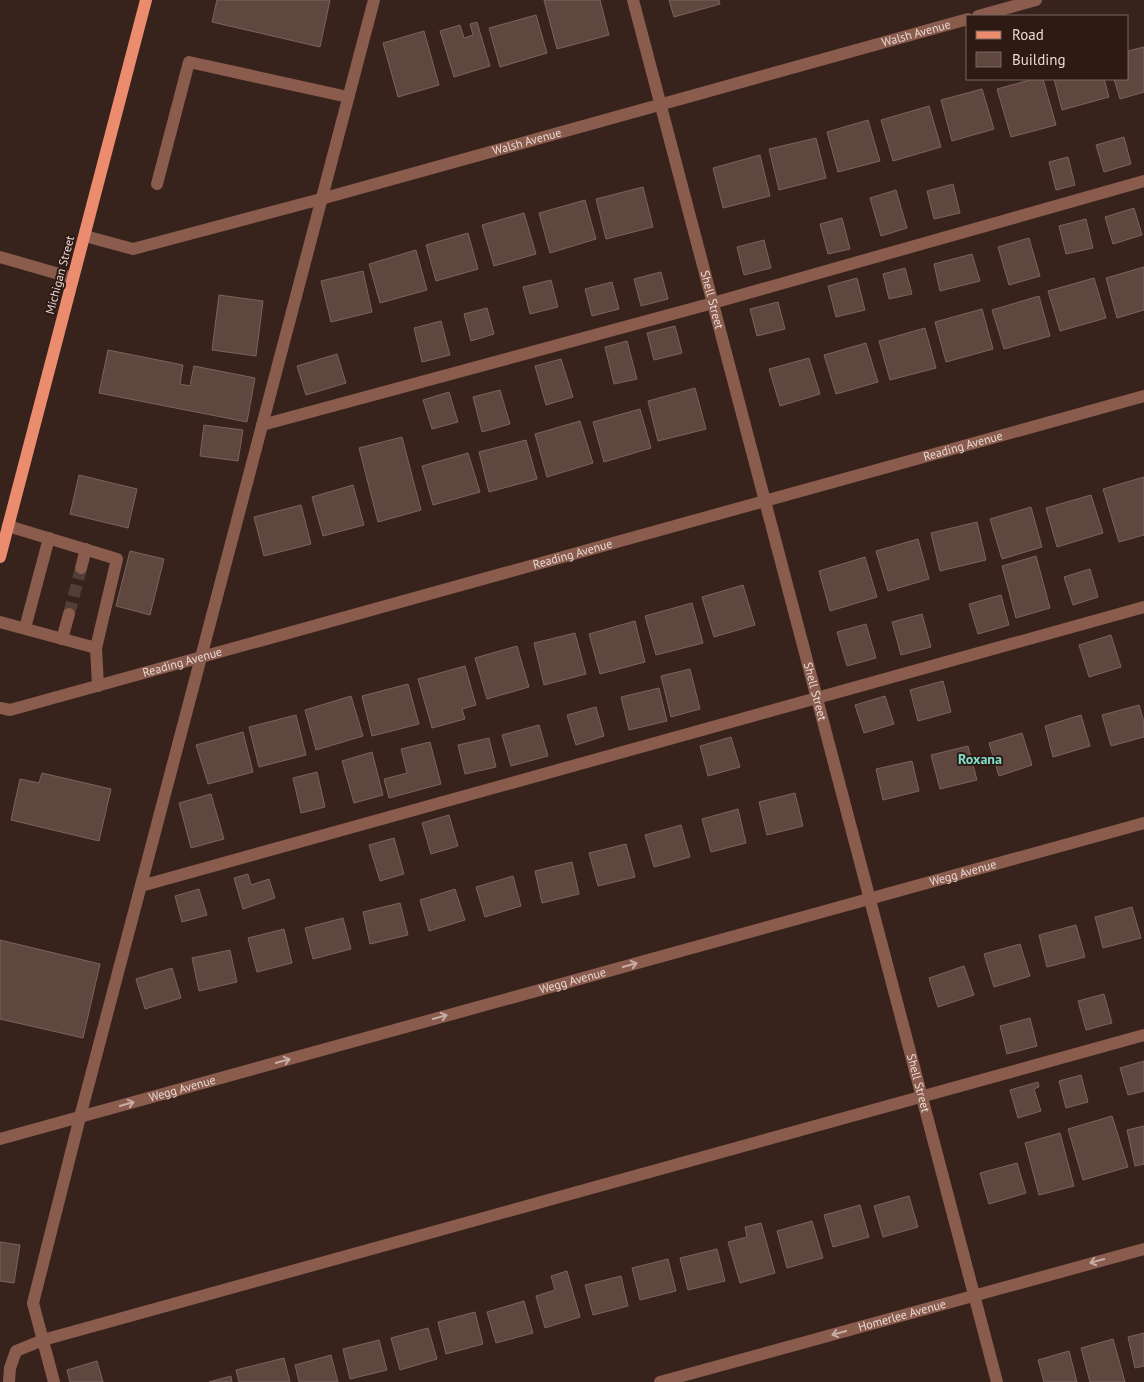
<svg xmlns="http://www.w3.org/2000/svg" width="1144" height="1382" font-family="'PT Sans',sans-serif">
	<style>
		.building { fill: #5f4740; stroke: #7c635c }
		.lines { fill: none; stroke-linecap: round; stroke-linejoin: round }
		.minor-tunnel { stroke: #523e38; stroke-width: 12; stroke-dasharray: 12 6; stroke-linecap: butt }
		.minor { stroke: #8a5c4d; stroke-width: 12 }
		.major { stroke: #eb8c6e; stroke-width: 12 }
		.oneway { stroke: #c7ada5 }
		.labels { text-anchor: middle; stroke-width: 4; stroke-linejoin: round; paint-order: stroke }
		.street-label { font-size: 12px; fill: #e8d9d4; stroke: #2e1a13 }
		.neighbourhood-label { font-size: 14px; font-weight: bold; fill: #7ce1cd; stroke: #2e1a13 }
	</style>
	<rect width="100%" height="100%" fill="#38231c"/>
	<path class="building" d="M217 0H330L320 47 212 22Z
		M544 0H600L609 35 557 49Z
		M669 0H719L720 4 674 17Z
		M536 15 547 53 500 67 489 28Z
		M477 22 490 66 454 77 440 31 460 25 464 38 473 35 470 24Z
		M424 31 439 85 398 97 383 43Z
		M1144 47V92L1120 99 1114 79H1128V51Z
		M1034 79H1043L1056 125 1011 137 997 89Z
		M1054 79H1104L1109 97 1062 110Z
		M982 89 994 129 952 141 941 100Z
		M929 106 941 147 893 161 881 120Z
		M868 120 880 161 838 172 827 132Z
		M1124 137 1131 164 1104 172 1096 145Z
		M816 138 826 178 779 190 769 149Z
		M760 155 770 196 723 208 713 168Z
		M1068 157 1075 185 1056 190 1049 162Z
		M953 184 960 213 934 219 927 191Z
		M643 187 653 227 606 239 596 199Z
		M896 190 907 228 881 236 870 198Z
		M585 200 596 239 550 253 539 213Z
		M1134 208 1142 235 1113 244 1105 217Z
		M524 213 536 254 494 266 482 225Z
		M842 218 850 249 828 254 820 224Z
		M1086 219 1093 248 1066 254 1059 226Z
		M468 233 478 269 436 281 426 245Z
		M1029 238 1040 276 1009 285 998 247Z
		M764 240 771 268 744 275 737 247Z
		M416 250 427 290 380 303 369 264Z
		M972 254 980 281 940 291 934 264Z
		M1144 267V310L1117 318 1106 278Z
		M905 268 912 294 889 299 883 274Z
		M363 271 372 312 331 322 321 281Z
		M661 272 668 299 641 306 634 279Z
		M857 278 865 310 836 317 828 286Z
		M1094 278 1106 318 1060 331 1048 291Z
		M551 280 558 307 530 314 523 287Z
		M612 282 619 309 592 316 585 289Z
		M219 295 263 301 256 356 212 350Z
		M1039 296 1050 336 1004 349 992 310Z
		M778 302 785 329 757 336 750 309Z
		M487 308 494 334 471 341 464 314Z
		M982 309 993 349 946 362 935 322Z
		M441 321 450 355 422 362 414 328Z
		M675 326 682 353 654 360 647 333Z
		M925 328 936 368 890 380 879 341Z
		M627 341 637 379 614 384 605 347Z
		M866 343 878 382 836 394 824 355Z
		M108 350 183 365 180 384 190 386 194 366 255 378 247 422 99 393Z
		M337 354 346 383 306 395 297 366Z
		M809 358 820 394 780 406 769 369Z
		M561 359 573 397 546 405 535 366Z
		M695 388 706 429 658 441 648 401Z
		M500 390 510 424 482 432 473 397Z
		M449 392 458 422 432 429 423 400Z
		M640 409 651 448 604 462 593 422Z
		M580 421 593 463 547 477 535 434Z
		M204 425 243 430 238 461 200 456Z
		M402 437 421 510 378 522 359 448Z
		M526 440 537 479 489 492 479 452Z
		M468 453 480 492 433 505 422 466Z
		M79 475 137 489 128 528 70 514Z
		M1144 477V535L1119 542 1103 489Z
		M353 485 364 525 323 536 312 497Z
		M1091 495 1103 533 1057 547 1046 508Z
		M301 505 311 544 264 556 254 517Z
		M1031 507 1042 547 1002 559 990 519Z
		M977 522 986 560 940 571 931 533Z
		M918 539 929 579 888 591 876 551Z
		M130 551 164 559 150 615 116 606Z
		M1036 556 1050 608 1016 618 1002 566Z
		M865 557 877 597 830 611 819 571Z
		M1090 569 1098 597 1073 605 1064 577Z
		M743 585 755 625 714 637 702 597Z
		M1001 595 1009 625 978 634 969 604Z
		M692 603 703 643 656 655 645 616Z
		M922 614 931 647 901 655 892 622Z
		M635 621 645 662 600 674 589 634Z
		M866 624 876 658 847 666 837 632Z
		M575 633 586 674 544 685 534 643Z
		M1111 635 1121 667 1089 677 1079 645Z
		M517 646 529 687 487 699 475 658Z
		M465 666 476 705 462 709 465 719 432 728 418 679Z
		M690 669 700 709 671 717 661 676Z
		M943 681 951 712 918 721 910 690Z
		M408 684 419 724 372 736 362 696Z
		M659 688 667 721 629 730 621 697Z
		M351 696 363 736 316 750 305 710Z
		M885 696 894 724 864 733 855 705Z
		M1139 705 1144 722V737L1111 746 1102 715Z
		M596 707 604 736 576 745 567 715Z
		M296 715 306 755 259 767 249 727Z
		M1081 715 1090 746 1053 757 1045 726Z
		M539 725 548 756 511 766 502 735Z
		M243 732 253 772 208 784 196 745Z
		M1022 733 1032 765 999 776 989 743Z
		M731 737 740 767 708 776 700 746Z
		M489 738 496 767 465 774 458 745Z
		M430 742 441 784 389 798 384 779 407 773 401 749Z
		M968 746 977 780 940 789 931 755Z
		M372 752 383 795 354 803 342 761Z
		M912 761 919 791 883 800 876 769Z
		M317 772 325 807 301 813 293 778Z
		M42 773 111 789 99 841 11 820 20 779 39 783Z
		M795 793 803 826 767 835 759 802Z
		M211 794 224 839 191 848 179 803Z
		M738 809 746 843 711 852 702 819Z
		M449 815 458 846 431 854 422 823Z
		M681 825 690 857 654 867 645 835Z
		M394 838 404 874 380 881 369 845Z
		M626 844 635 877 598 886 589 853Z
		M572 862 579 894 542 903 535 871Z
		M248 874 251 885 269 879 275 898 243 909 234 878Z
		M513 876 521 906 485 917 476 887Z
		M199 889 207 915 182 922 175 896Z
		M455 889 465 920 429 931 420 900Z
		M400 903 408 935 370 944 363 912Z
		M1132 907 1141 938 1103 948 1095 917Z
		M343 918 351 949 313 959 305 928Z
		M1076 925 1085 957 1047 967 1039 935Z
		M284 929 292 963 257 972 248 938Z
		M0 940 100 964 83 1038 0 1019Z
		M1020 944 1030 976 994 987 984 954Z
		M230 950 237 982 199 991 192 958Z
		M964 966 974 995 938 1007 929 978Z
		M172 968 181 998 145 1009 136 979Z
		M1104 994 1112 1023 1086 1030 1078 1001Z
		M1030 1018 1037 1046 1007 1054 1000 1026Z
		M1144 1061V1091L1128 1095 1120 1068Z
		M1081 1075 1088 1102 1066 1108 1059 1081Z
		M1038 1082 1039 1087 1034 1089 1041 1111 1018 1118 1010 1090Z
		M1112 1116 1128 1167 1083 1180 1068 1129Z
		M1144 1126V1164L1135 1166 1127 1130Z
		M1060 1133 1074 1186 1039 1195 1025 1143Z
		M1017 1163 1026 1193 989 1204 980 1173Z
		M909 1196 918 1227 883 1237 874 1206Z
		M860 1205 869 1237 833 1247 824 1215Z
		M812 1221 823 1258 787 1268 777 1231Z
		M761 1223 775 1273 740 1283 728 1242 747 1237 745 1227Z
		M0 1242 20 1245 14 1283 0 1281Z
		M717 1249 725 1281 688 1290 680 1258Z
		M668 1259 676 1291 640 1300 632 1268Z
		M567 1271 580 1317 545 1328 536 1296 555 1290 551 1276Z
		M621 1276 628 1306 593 1315 585 1285Z
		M524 1301 533 1333 496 1343 487 1312Z
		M475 1312 483 1344 446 1354 438 1322Z
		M428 1328 437 1359 400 1370 391 1338Z
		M1144 1333V1366L1135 1368 1128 1337Z
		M1113 1339 1125 1382H1090L1081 1348Z
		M379 1340 387 1370 350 1379 343 1349Z
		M1069 1351 1077 1382H1044L1038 1360Z
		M331 1355 338 1382H299L295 1365Z
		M284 1358 290 1382H239L236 1370Z
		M97 1361 103 1382H70L67 1370Z
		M231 1376 232 1382H209Z"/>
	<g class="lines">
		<path class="minor-tunnel" d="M69 614 81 568"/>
		<g class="minor">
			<path id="s1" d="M633 0 997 1382"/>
			<path d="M978 16 1036 0"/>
			<path d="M157 184 189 62 348 97"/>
			<path id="s2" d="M85 236 133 249 321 199 968 19"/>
			<path d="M0 257 73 278"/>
			<path d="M262 425 713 303 1144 181"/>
			<path d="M81 568 86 549"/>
			<path d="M0 622 96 648 117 559 8 526"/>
			<path d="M25 628 49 538"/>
			<path d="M62 639 69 614"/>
			<path d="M96 648 98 686"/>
			<path id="s3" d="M0 708 10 710 1144 396"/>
			<path d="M141 886 1144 607"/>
			<path id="s4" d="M0 1139 1144 823"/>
			<path d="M9 1382 10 1368 16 1351 43 1340 1144 1035"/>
			<path d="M54 1382 33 1303 80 1117 374 0"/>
			<path id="s5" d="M660 1382 1144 1249"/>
		</g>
		<path class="major" d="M0 557 146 0"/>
	</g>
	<defs><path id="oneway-shaft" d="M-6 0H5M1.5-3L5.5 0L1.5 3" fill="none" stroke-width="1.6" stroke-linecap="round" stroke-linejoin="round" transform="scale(1.25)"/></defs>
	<g class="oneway">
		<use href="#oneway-shaft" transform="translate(630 965) rotate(-16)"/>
		<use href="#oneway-shaft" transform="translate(440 1017) rotate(-16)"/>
		<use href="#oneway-shaft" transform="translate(283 1061) rotate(-16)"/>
		<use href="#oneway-shaft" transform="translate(127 1104) rotate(-16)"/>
		<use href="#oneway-shaft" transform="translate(1097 1261) rotate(165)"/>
		<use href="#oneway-shaft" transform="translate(839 1333) rotate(165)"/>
	</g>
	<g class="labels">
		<g class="street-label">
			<text dy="4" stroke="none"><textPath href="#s2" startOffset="862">Walsh Avenue</textPath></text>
			<text dy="4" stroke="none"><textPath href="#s2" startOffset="458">Walsh Avenue</textPath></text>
			<text transform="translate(60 275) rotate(-75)" y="4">Michigan Street</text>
			<text dy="4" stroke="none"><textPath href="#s1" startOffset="310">Shell Street</textPath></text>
			<text dy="4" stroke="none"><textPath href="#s3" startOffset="999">Reading Avenue</textPath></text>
			<text dy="4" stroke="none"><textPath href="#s3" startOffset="594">Reading Avenue</textPath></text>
			<text dy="4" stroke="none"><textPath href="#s3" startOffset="189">Reading Avenue</textPath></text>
			<text dy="4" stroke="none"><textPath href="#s1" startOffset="715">Shell Street</textPath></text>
			<text dy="4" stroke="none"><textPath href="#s4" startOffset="999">Wegg Avenue</textPath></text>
			<text dy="4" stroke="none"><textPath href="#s4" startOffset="594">Wegg Avenue</textPath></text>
			<text dy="4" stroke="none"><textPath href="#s1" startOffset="1120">Shell Street</textPath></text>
			<text dy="4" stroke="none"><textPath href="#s4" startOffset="189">Wegg Avenue</textPath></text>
			<text dy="4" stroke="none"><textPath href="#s5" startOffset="251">Homerlee Avenue</textPath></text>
		</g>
		<g class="neighbourhood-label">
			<text x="980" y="764">Roxana</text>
		</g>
	</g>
	<rect x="966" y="15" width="162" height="65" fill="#2e1a13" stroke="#786660"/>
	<rect x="976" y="31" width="25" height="8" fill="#eb8c6e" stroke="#786660"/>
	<text x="1012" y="40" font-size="15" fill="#e8d9d4">Road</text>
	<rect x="976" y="52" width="25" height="15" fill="#5f4740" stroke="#786660"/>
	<text x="1012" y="65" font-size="15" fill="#e8d9d4">Building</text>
</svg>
